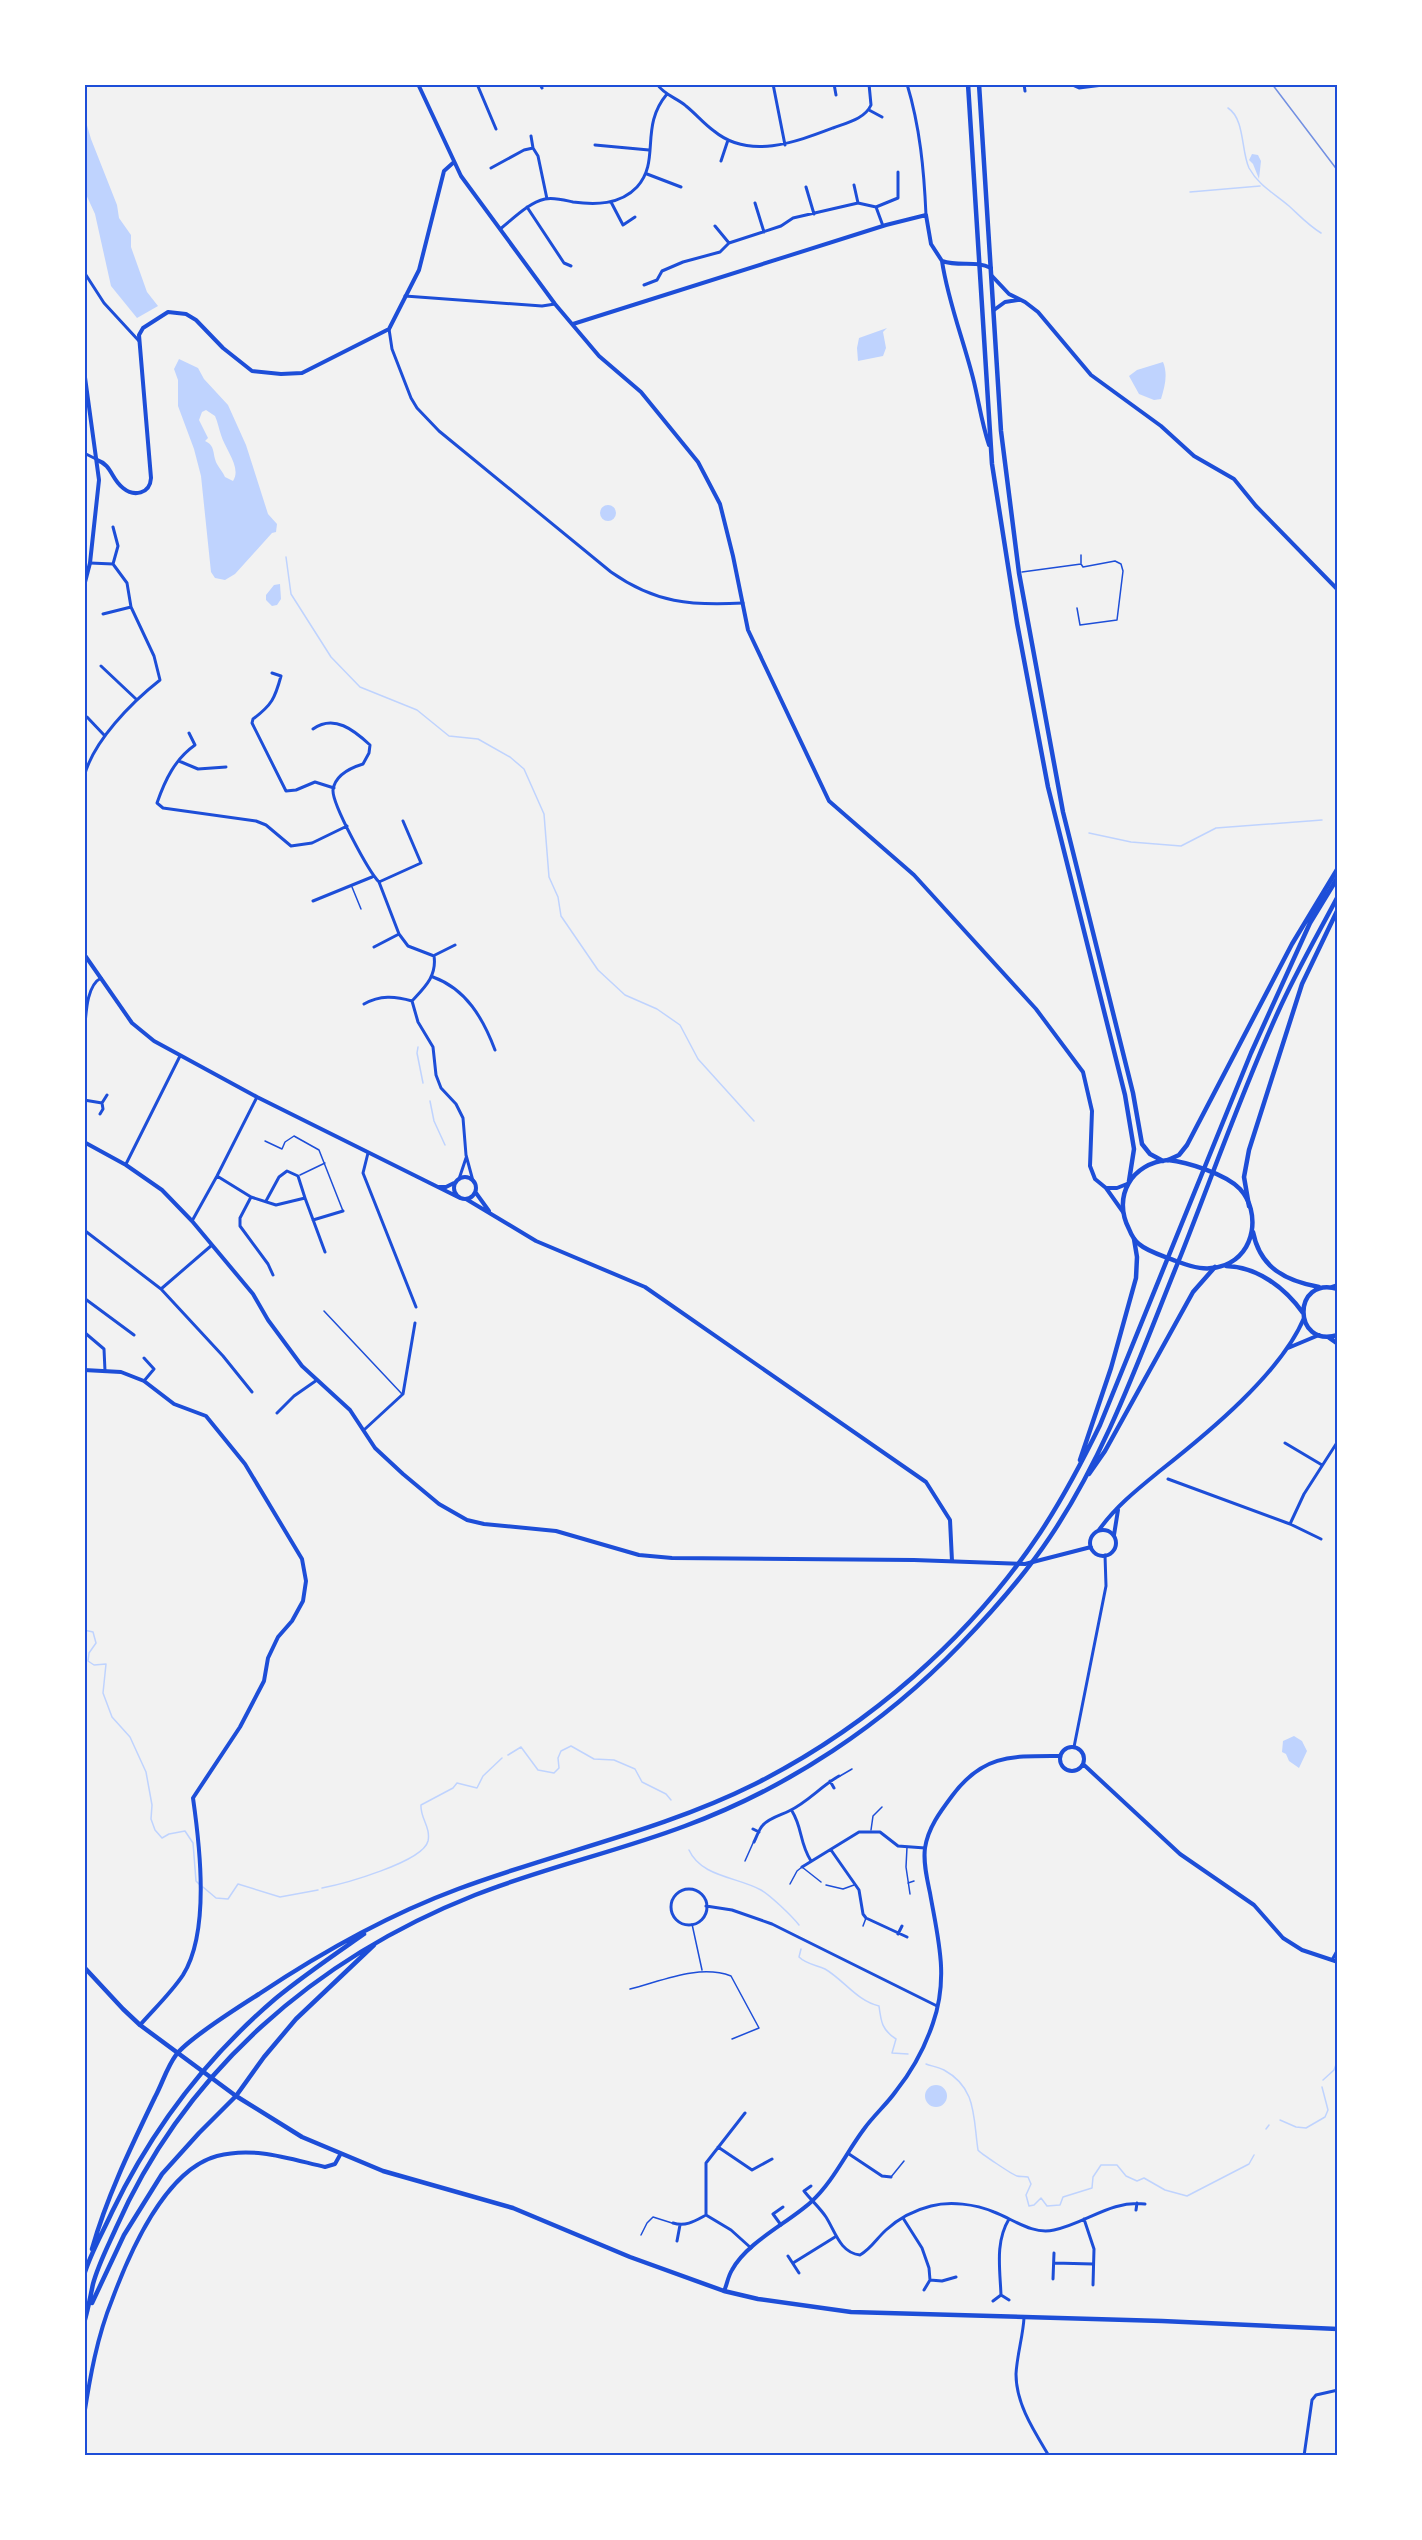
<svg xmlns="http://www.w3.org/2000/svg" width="1422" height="2540" font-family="'Space Grotesk',sans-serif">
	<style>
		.water { fill: #bfd3fe; fill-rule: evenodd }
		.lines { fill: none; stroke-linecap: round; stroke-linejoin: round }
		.stream { stroke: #bfd3fe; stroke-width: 1.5 }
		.service { stroke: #1d4ed8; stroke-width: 1.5 }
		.minor { stroke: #1d4ed8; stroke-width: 3 }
		.tertiary { stroke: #1d4ed8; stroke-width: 4 }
		.secondary { stroke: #1d4ed8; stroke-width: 4 }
		.primary { stroke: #1d4ed8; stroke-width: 4.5 }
		.trunk { stroke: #1d4ed8; stroke-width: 4.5 }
		.rail { stroke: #7290e2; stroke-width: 1.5 }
		.neatline { fill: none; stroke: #1d4ed8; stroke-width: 2 }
	</style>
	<rect width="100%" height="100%" fill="#f2f2f2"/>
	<path class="water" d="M84 115 91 139 117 205 119 218 131 235V247L147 292 158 306 137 318 111 286 95 214 84 190Z
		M1252 154 1258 155 1261 161 1259 179 1253 164 1249 160Z
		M887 328 883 332 886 348 883 356 858 361 857 348 859 338Z
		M179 359 198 368 204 379 228 405 246 445 268 514 277 524 276 532 272 533 235 574 225 580 215 578 211 572 201 476 194 449 178 406V380L174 369ZM206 410 215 416C218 423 219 429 221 435 225 449 242 468 233 481L225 477C223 472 219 468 217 464 212 454 216 446 205 441L208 438 199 420 202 412Z
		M1163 362C1168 374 1165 386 1161 399L1154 400 1139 394 1129 376 1137 370Z
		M600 513a8 8 0 1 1 16 0a8 8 0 1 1-16 0Z
		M280 584 281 599 277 605 272 606 266 600V595L274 585Z
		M1294 1736 1302 1741 1307 1751 1299 1768 1289 1761 1286 1754 1282 1752 1283 1741Z
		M925 2096a11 11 0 1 1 22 0a11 11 0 1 1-22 0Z"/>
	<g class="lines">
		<path class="stream" d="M1228 108C1245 119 1241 151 1249 168 1259 186 1274 193 1289 206 1300 216 1308 225 1321 233
			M1190 192 1260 186
			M286 557 291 594 331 657 360 687 417 710 449 736 478 739 510 757 524 769 544 814 549 877 558 897 561 916 598 970 625 995 657 1009 680 1025 698 1059 754 1121
			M1089 833 1131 842 1181 846 1216 828 1322 820
			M418 1047 417 1053 423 1083
			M430 1101 434 1121 445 1145
			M84 1630 93 1632 96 1643 89 1653 88 1661 94 1665 106 1664 103 1693 112 1717 130 1737 146 1772 152 1805 151 1819 155 1830 162 1838 169 1834 185 1831 193 1843 196 1881 199 1884
			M508 1755 521 1747 538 1770 554 1773 559 1768 558 1758 561 1751 571 1746 594 1759 614 1760 635 1769 642 1782 666 1794 671 1800
			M689 1850C701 1877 738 1877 761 1890 770 1895 792 1916 799 1925
			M203 1887 216 1898 228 1899 238 1884 280 1897 318 1890
			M322 1888C343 1884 423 1862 428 1841 431 1827 420 1818 421 1805L453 1788 457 1783 477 1788 483 1776 502 1758
			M801 1949 799 1957C806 1964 816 1965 825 1969 844 1980 857 2001 879 2006 881 2022 882 2030 896 2039L892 2053 908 2054
			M926 2064C931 2066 938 2067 944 2070 977 2088 973 2117 978 2150 980 2153 1013 2175 1017 2176 1020 2177 1024 2176 1028 2177L1031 2184 1026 2195 1029 2206 1034 2205 1041 2198 1047 2206 1060 2205 1063 2197 1092 2188 1093 2177 1101 2165H1117L1126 2176 1137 2181 1144 2178 1165 2190 1187 2196 1249 2164 1254 2155
			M1323 2080 1334 2070 1338 2059
			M1280 2120 1296 2127 1306 2128 1325 2117 1328 2110 1322 2087
			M1266 2129 1269 2125"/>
		<path class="service" d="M1081 555V563
			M1022 572 1081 564 1083 567 1115 561 1121 564 1123 571 1117 620 1080 625 1077 608
			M352 887 361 909
			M265 1141 282 1149 285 1142 294 1136 319 1150 343 1211
			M300 1175 325 1163
			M324 1311 402 1394
			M840 1776 852 1769
			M871 1830 873 1816 882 1807
			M907 1847 906 1867 910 1894
			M745 1861 753 1843
			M908 1883 914 1881
			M790 1884 797 1871 802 1867 821 1882
			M826 1885 843 1889 854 1885
			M692 1924 702 1970
			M863 1926 866 1918
			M630 1989C662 1981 699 1964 731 1976L759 2028 732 2039
			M891 2177 904 2161
			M641 2235 647 2223 653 2217 672 2223"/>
		<path class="minor" d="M477 84 496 129
			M540 84 542 88
			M657 84C664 95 677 98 686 106 696 114 704 124 714 131 749 160 796 142 833 128 846 123 865 119 871 105L869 84
			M773 84 785 145
			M834 84 836 95
			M907 84C920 127 924 170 926 215
			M1024 84 1025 91
			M1070 84 1079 88 1111 84
			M869 110 882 117
			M531 136 533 148
			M595 145 649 150
			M721 161 728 140
			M491 168 524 150 533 148 538 156 547 199
			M647 174 681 187
			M854 185 858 203
			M806 187 814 214
			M611 202 623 225 635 217
			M755 203 764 232
			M527 207 564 263 571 266
			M715 226 729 243
			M883 226 876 207 898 198V172
			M500 229C514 218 528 203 545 199 554 197 564 200 573 202 595 205 620 205 637 187 661 161 639 127 667 94
			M84 272 104 303 139 341
			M644 285 657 280 662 271 683 262 720 252 729 243 781 226 793 218 858 203 876 207
			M405 296 542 306 555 304
			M389 329 392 349 411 398 417 408 439 431 611 572C655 603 691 606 743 603
			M84 453 96 459
			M90 563 113 564 118 546 113 527
			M103 614 131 607
			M101 666 136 699
			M272 673 281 676C275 698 272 705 253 719L252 723 286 791 296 790 315 782 334 788
			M87 717 105 736
			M313 729C334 714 354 730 370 745L369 753 363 764C350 768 335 775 333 790 332 804 369 872 379 882L399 934 408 946 434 956C437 976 425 987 412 1001L418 1022 433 1047 436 1075 441 1088 456 1104 463 1118 466 1155 473 1181
			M189 733 195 745C175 759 165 780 157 803L163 808 256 821 266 825 291 846 312 843 347 826
			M179 761 198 769 226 767
			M84 777C93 741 132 702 160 680L154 656 131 607 127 583 113 564
			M379 882 421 863 403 821
			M313 901 372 877
			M374 947 399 934
			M435 955 455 945
			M433 977C466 989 483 1018 495 1050
			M364 1004C380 995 395 996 412 1001
			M84 1036C86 1020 85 986 101 978
			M84 1100 102 1103 107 1095
			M100 1114 103 1109 102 1103
			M368 1153 363 1173 416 1307
			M126 1164 180 1056
			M217 1176 251 1197 240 1218V1226L268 1264 273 1275
			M459 1179 466 1158
			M251 1197 276 1205 305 1198 325 1252
			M266 1201 279 1177 287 1171 298 1176 305 1198
			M313 1220 343 1211
			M192 1221 217 1176 257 1097
			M84 1230 161 1289 223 1356 252 1392
			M161 1289 212 1245
			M84 1298 134 1335
			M84 1332 104 1349 105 1371
			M144 1381 154 1369 144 1358
			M277 1413 294 1396 317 1380
			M365 1429 403 1394 415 1323
			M1285 1443 1322 1465
			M1168 1479 1290 1524 1321 1539
			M1290 1524 1304 1494 1338 1441
			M1074 1747 1106 1586 1105 1555
			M830 1781 834 1788
			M792 1811C803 1829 799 1842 811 1861
			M753 1829 759 1832
			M754 1842C757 1836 759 1829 763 1825 769 1818 781 1815 789 1811 808 1802 821 1786 839 1776
			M831 1850 859 1890 863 1914 866 1918 907 1937
			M802 1867 859 1832H880L898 1846 925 1848
			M671 1907a18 18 0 1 1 36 0a18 18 0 1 1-36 0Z
			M706 1906 732 1910 772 1924 937 2006
			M898 1934 902 1926
			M1332 1960 1338 1949
			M745 2113 706 2163V2215L731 2230 751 2248
			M718 2147 752 2170 772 2159
			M849 2154 882 2176 891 2177
			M811 2186 804 2191C811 2200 820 2208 826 2217 835 2231 840 2253 860 2255 871 2249 877 2238 886 2230 898 2219 915 2210 931 2206 950 2201 975 2204 994 2212 1013 2219 1032 2235 1054 2230 1087 2223 1110 2200 1145 2204
			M1136 2210 1137 2203
			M903 2218 922 2248 929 2268 930 2280 924 2290
			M1084 2219 1094 2249 1093 2285
			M673 2223C686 2227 695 2221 706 2215
			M781 2225 773 2214 783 2207
			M677 2241 680 2225
			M788 2256 799 2273
			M793 2263 835 2237
			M1054 2263 1093 2264
			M1053 2279 1054 2253
			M930 2280 942 2281 956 2277
			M1001 2295 1009 2300
			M993 2301 1001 2295C1000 2269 995 2242 1009 2219
			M1024 2318C1023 2336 1017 2355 1016 2374 1016 2404 1034 2431 1049 2456
			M1304 2456 1312 2400 1316 2395 1338 2390"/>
		<path class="tertiary" d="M418 84 461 176 555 304 599 356 641 392 698 462 720 504 733 556 748 630 829 801 914 875 1036 1009 1083 1072 1092 1111 1090 1166 1095 1179 1106 1188 1123 1212
			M942 261C948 302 964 341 974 382 979 403 982 424 989 445
			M992 276 1009 294 1025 302 1038 312 1091 375 1161 426 1194 456 1234 479 1256 506 1338 590
			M994 310 1005 302 1018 300
			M573 324 886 225 926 215 931 244 942 261C960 267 975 260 991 268
			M97 460C112 465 111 479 123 488 134 497 150 494 151 478L139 335 143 328 168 312 186 314 196 320 223 348 252 371 281 374 302 373 389 329 419 270 444 171 454 162
			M1107 1188H1117L1127 1184
			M84 1370 121 1372 144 1381 174 1404 206 1416 245 1464 302 1559 306 1581 303 1601 292 1621 278 1637 268 1658 264 1681 240 1727 193 1798C200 1847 210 1932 183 1975 171 1993 154 2009 140 2025
			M1060 1759a12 12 0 1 1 24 0a12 12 0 1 1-24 0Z
			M1083 1764 1180 1854 1254 1905 1283 1938 1302 1950 1338 1962
			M724 2291C727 2285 728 2276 732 2270 747 2242 788 2223 811 2202 833 2182 846 2153 864 2129 874 2115 887 2104 896 2091 912 2071 925 2047 933 2023 949 1977 938 1939 930 1893 927 1879 923 1862 925 1848 928 1828 940 1812 952 1796 983 1754 1012 1756 1060 1756"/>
		<path class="secondary" d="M84 370 99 480 90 563 84 586
			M84 954 132 1023 154 1041 257 1097 460 1198
			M84 1142 126 1165 162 1190 192 1221 253 1294 268 1320 302 1366 350 1410 375 1448 403 1474 439 1504 467 1520 484 1524 556 1531 639 1555 672 1558 914 1560 1025 1564 1091 1547
			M454 1188a11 11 0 1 1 22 0a11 11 0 1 1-22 0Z
			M438 1187H446L454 1183
			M476 1193 489 1211
			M466 1199 536 1241 645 1287 926 1482 950 1520 952 1561
			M1332 1287 1338 1285
			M1288 1348 1319 1335
			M1099 1530C1116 1506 1139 1488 1161 1470 1208 1433 1281 1373 1304 1318
			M1090 1543a13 13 0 1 1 26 0a13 13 0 1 1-26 0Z
			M1114 1535 1118 1510
			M84 2416C90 2377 97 2337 112 2300 129 2254 165 2170 217 2156 254 2146 290 2159 325 2167L335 2164 340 2155"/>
		<path class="primary" d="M968 84 992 464 1017 623 1048 787 1125 1095 1134 1149 1129 1181
			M979 84 1001 431 1019 573 1063 812 1133 1093 1142 1144 1150 1154 1163 1161
			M1168 1160C1187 1162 1226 1174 1240 1189 1261 1212 1255 1254 1225 1265 1207 1272 1192 1267 1176 1261 1164 1256 1148 1252 1139 1244 1134 1240 1131 1234 1129 1229 1112 1196 1132 1163 1168 1160Z
			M1253 1232C1260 1268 1286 1281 1319 1287
			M1226 1266C1258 1267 1285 1288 1303 1313
			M1338 1289C1292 1275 1292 1349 1338 1335
			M1328 1337 1338 1344
			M84 1967 123 2009 140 2025 236 2096 302 2137 383 2171 513 2208 630 2257 724 2291 758 2299 851 2312 1162 2321 1338 2329"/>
		<path class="trunk" d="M1168 1160 1179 1155 1187 1145 1292 944 1338 868
			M1249 1206 1244 1177 1249 1150 1302 984 1338 909
			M1080 1460 1111 1368 1136 1278 1137 1257 1134 1239
			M1089 1474 1105 1451 1193 1292 1215 1267
			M92 2249C107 2196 131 2147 155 2097 162 2084 167 2067 176 2055 188 2039 240 2006 259 1994 322 1952 388 1915 458 1889 557 1852 661 1831 755 1784 868 1727 970 1638 1040 1533 1063 1498 1082 1462 1100 1425L1251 1053 1310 923 1338 877
			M84 2275C91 2252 102 2234 112 2212 151 2131 206 2058 275 1999 303 1976 334 1955 364 1934
			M92 2303 124 2235 162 2174 199 2133 236 2096 264 2057 296 2019 374 1945
			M84 2323C88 2310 90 2298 93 2284 98 2265 108 2246 116 2228 185 2071 316 1958 475 1895 543 1868 616 1852 685 1826 788 1788 884 1724 960 1645 992 1612 1024 1576 1050 1537 1108 1451 1142 1350 1181 1255 1213 1174 1242 1091 1278 1012 1296 972 1318 934 1338 896"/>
		<path class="rail" d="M1272 84 1338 171"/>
	</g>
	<rect width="1422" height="2540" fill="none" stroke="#ffffff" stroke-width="171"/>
	<rect x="86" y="86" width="1250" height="2368" class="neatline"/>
</svg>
